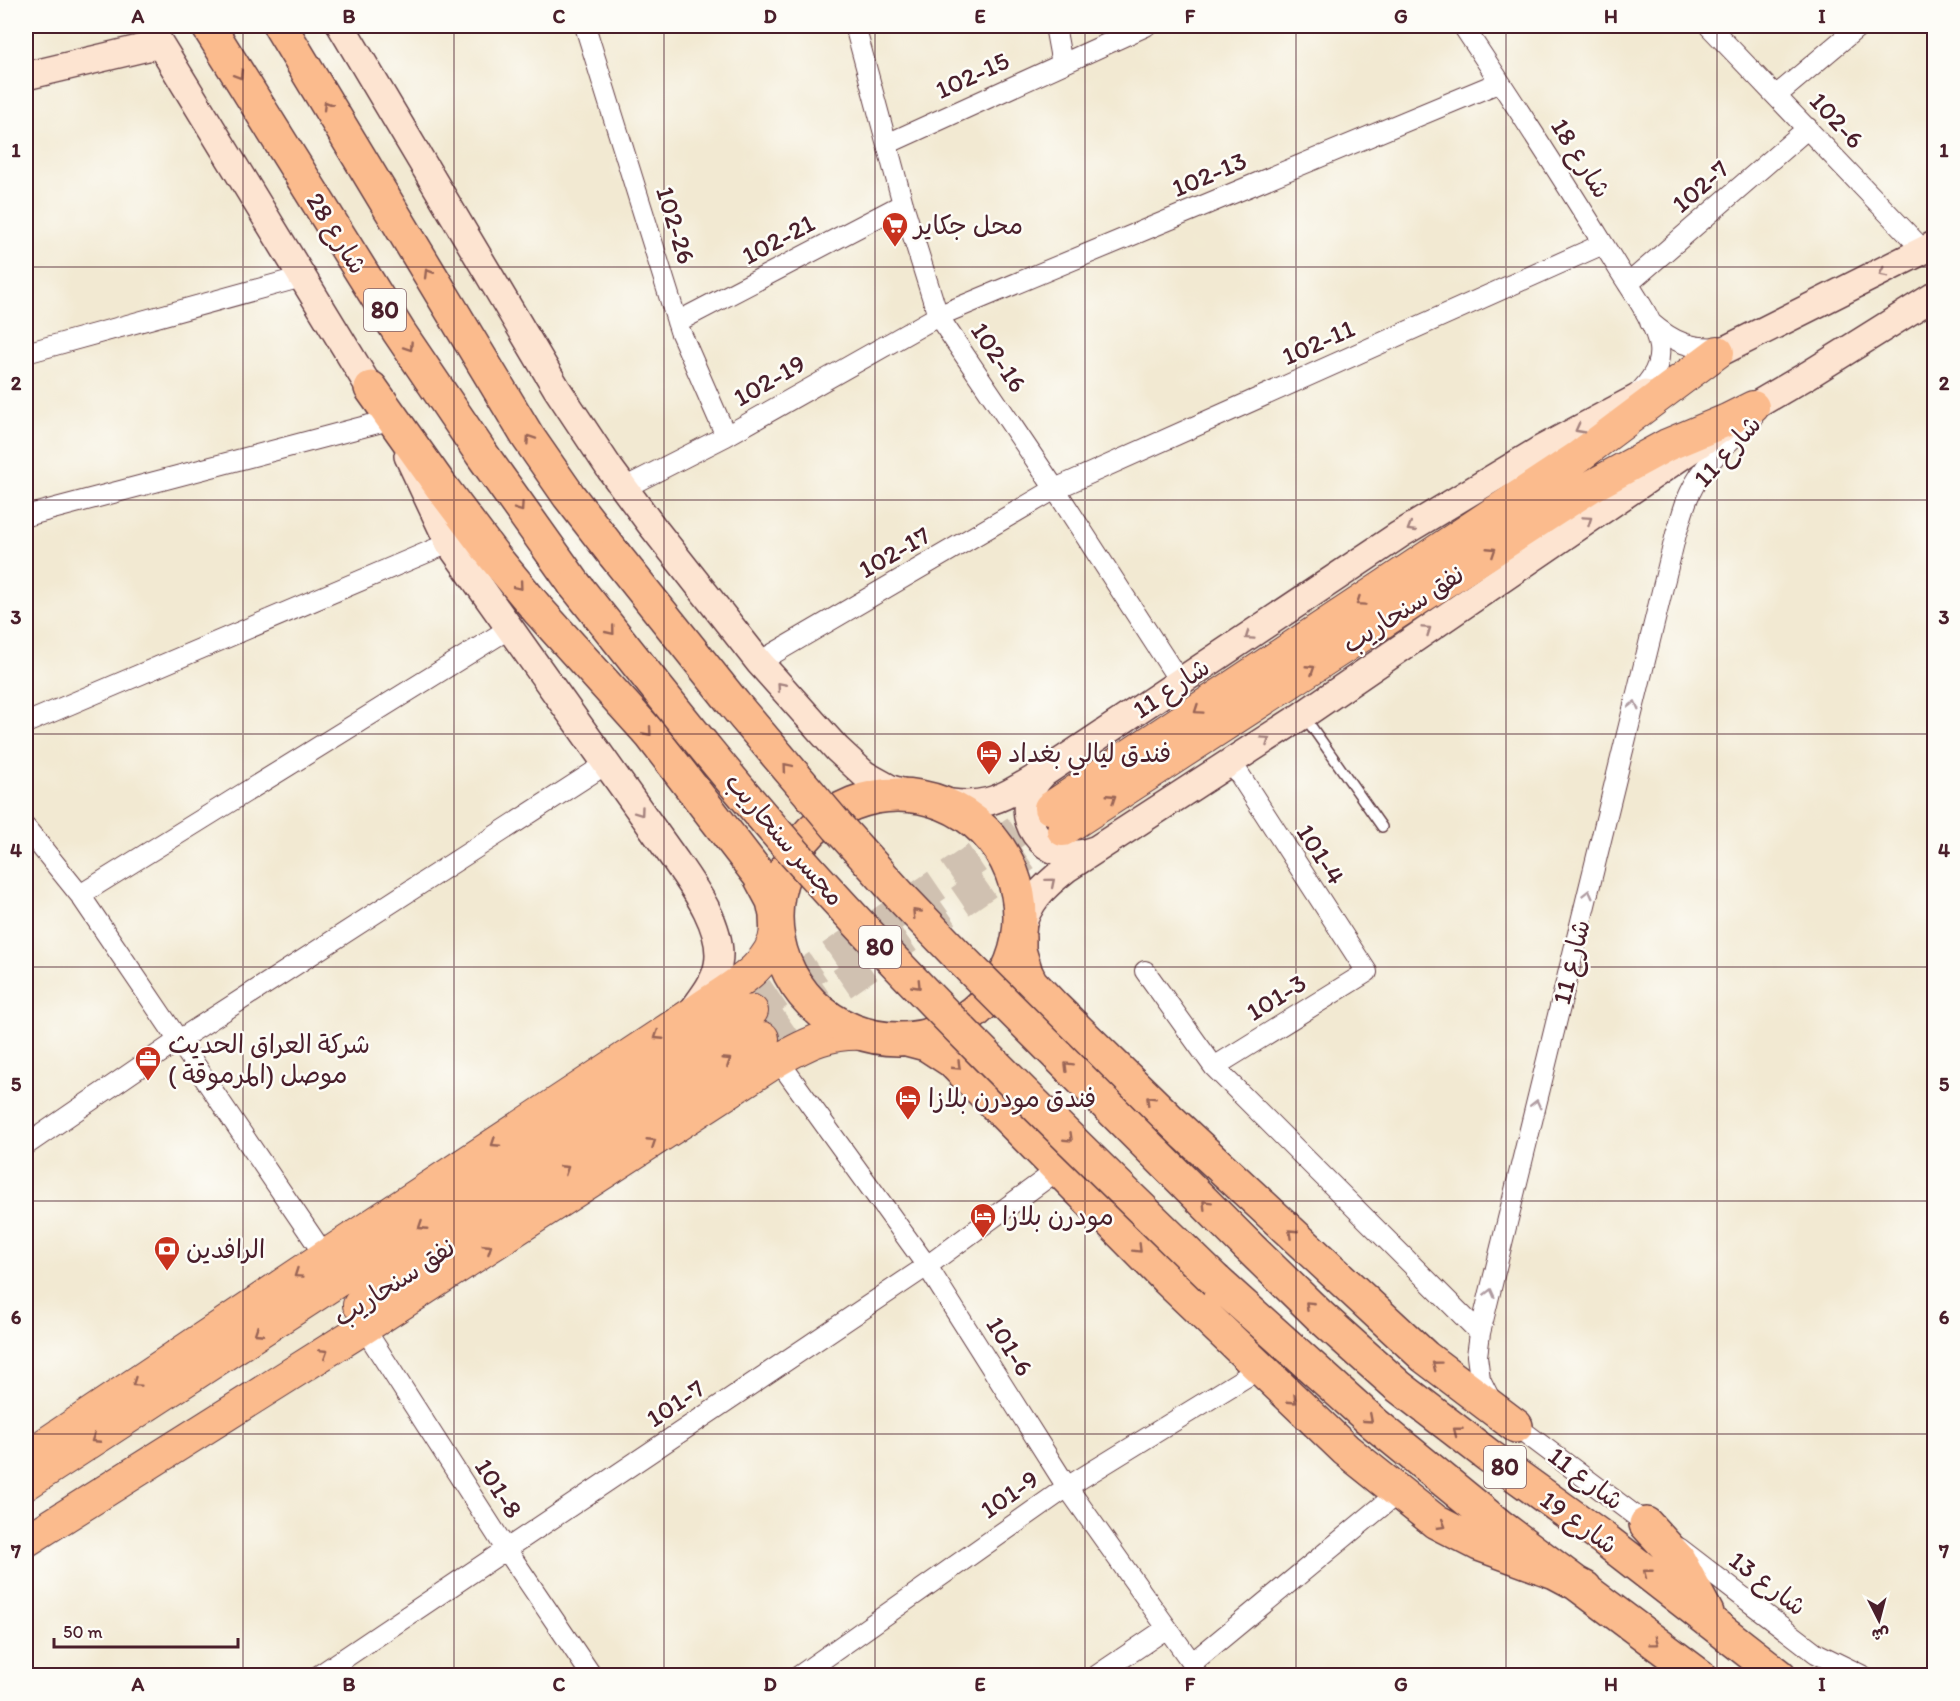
<svg xmlns="http://www.w3.org/2000/svg" width="1960" height="1701" font-family="Itim,'Playpen Sans Arabic',sans-serif">
	<style>
		.lines { fill: none; stroke-linecap: round; stroke-linejoin: round }
		.primary-tunnel { stroke: #d0c1b1; stroke-width: 32; stroke-dasharray: 32 16; stroke-linecap: butt }
		.lane-casing { stroke: #633d44; stroke-width: 12 }
		.street-casing { stroke: #633d44; stroke-width: 22 }
		.secondary-casing { stroke: #633d44; stroke-width: 30 }
		.primary-casing { stroke: #633d44; stroke-width: 34 }
		.highway-casing { stroke: #633d44; stroke-width: 36 }
		.lane { stroke: #fff; stroke-width: 9 }
		.street { stroke: #fff; stroke-width: 20 }
		.secondary { stroke: #fde4d1; stroke-width: 27 }
		.primary { stroke: #fbbb8d; stroke-width: 32 }
		.highway { stroke: #fbbb8d; stroke-width: 33 }
		.highway-bridge-casing { stroke: #633d44; stroke-width: 36; stroke-linecap: butt }
		.highway-bridge { stroke: #fbbb8d; stroke-width: 33 }
		.oneway { stroke: #9a6557 }
		.oneway2 { stroke: #a4827e }
		.oneway3 { stroke: #ae9aa0 }
		.grid { fill: none; stroke: #4a1f2b; stroke-width: 1.5; stroke-opacity: 0.55 }
		.labels { text-anchor: middle; stroke-width: 5; stroke-linejoin: round; paint-order: stroke }
		.shield { fill: #fdfcf7; stroke: #806168; stroke-width: 1.5 }
		.shield-label { font-size: 24px; font-weight: bold; fill: #4a1f2b }
		.street-label { font-size: 26px; fill: #4a1f2b; stroke: #fdfcf7 }
		.poi-label { font-size: 26px; fill: #4a1f2b; stroke: #fdfcf7; text-anchor: start }
		.neatline { fill: none; stroke: #4a1f2b; stroke-width: 2 }
		.grid-label { font-size: 20px; text-anchor: middle; font-weight: bold; fill: #4a1f2b }
	</style>
	<rect width="100%" height="100%" fill="#fdfcf7"/>
	<filter id="ink" filterUnits="userSpaceOnUse"><feTurbulence type="fractalNoise" baseFrequency=".0167" numOctaves="2"/><feDisplacementMap in="SourceGraphic" scale="12" xChannelSelector="R" yChannelSelector="G"/><feConvolveMatrix kernelMatrix="1 2 1 2 8 2 1 2 1" color-interpolation-filters="sRGB"/></filter>
	<filter id="wash" filterUnits="userSpaceOnUse"><feTurbulence type="fractalNoise" baseFrequency=".008" numOctaves="4" result="noise"/><feDisplacementMap in="SourceGraphic" scale="24" xChannelSelector="R" yChannelSelector="G"/><feGaussianBlur stdDeviation="1.35" result="paint"/><feColorMatrix in="noise" values="0 0 0 0 0 0 0 0 0 0 0 0 0 0 0 0 0 1.4 0 .05"/><feComposite in="paint" operator="in"/></filter>
	<g filter="url(#wash)">
		<rect width="100%" height="100%" fill="#f2e9d2"/>
	</g>
	<g filter="url(#ink)">
		<g class="lines">
			<path class="primary-tunnel" d="M752 1011 1050 808
				M763 1038 1063 830"/>
			<g class="lane-casing">
				<path id="lane" d="M1304 716 1382 827"/>
			</g>
			<g class="street-casing">
				<path id="street" d="M585 26 680 331 726 436
					M855 26 903 204 938 316 1055 489 1180 682
					M1055 26 1062 64
					M1463 26C1515 104 1566 183 1615 263 1629 287 1655 320 1659 347 1662 370 1645 387 1630 401
					M1709 26 1925 252
					M1777 95 1859 26
					M887 144 1146 26
					M1628 284 1808 128
					M677 322 903 204
					M1650 322C1674 343 1692 350 1724 347
					M26 353 302 277
					M624 488 726 436 938 316 1500 82
					M26 516 389 420
					M759 662 1055 489 1603 244
					M26 723 449 543
					M26 828 80 895 325 1256
					M80 895 510 628
					M1145 971 1214 1067 1480 1333
					M778 1060 927 1266 1067 1487 1192 1663 1197 1676
					M1214 1067 1367 972 1232 763
					M26 1145 179 1040 606 764
					M364 1328 506 1549 592 1676
					M1653 1529 1516 1426 1492 1403 1480 1379 1477 1356 1480 1333 1676 534C1681 520 1684 505 1690 493 1703 465 1729 440 1752 421
					M1679 1548 1816 1653 1863 1676
					M1192 1663 1399 1492
					M318 1676 927 1266 1059 1169
					M799 1676 1067 1487 1259 1369
					M1096 1676 1167 1628"/>
			</g>
			<g class="secondary-casing">
				<path id="secondary" d="M149 26 381 406
					M341 26 557 389 610 469 652 526 759 662 837 749 864 774 891 789 922 798
					M26 76 160 44
					M1699 363 1934 245
					M408 456 449 543 675 860C694 887 725 930 718 965 715 983 701 999 691 1013
					M1043 774C1003 813 1046 870 1094 850
					M933 800C986 811 1000 799 1044 773L1399 535 1538 451 1645 394
					M1020 930C1030 900 1041 889 1066 869L1303 715 1753 407 1808 375 1934 296"/>
			</g>
			<g class="primary-casing">
				<path id="primary" d="M1050 808 1578 457 1718 352
					M1063 830 1590 487 1667 445 1727 420 1753 407
					M359 1305 763 1038
					M26 1457 325 1256 699 1009C727 989 773 967 776 930
					M26 1484 752 1011
					M26 1541 364 1328 778 1060C808 1043 829 1032 865 1034"/>
			</g>
			<g class="highway-casing">
				<path id="highway" d="M208 26 399 332 481 453 575 585
					M280 26 528 437 569 496 614 554
					M371 388 440 485 495 558 539 611 651 735 759 875 773 901 776 915
					M776 917a122 122 0 1 1 244 0a122 122 0 1 1-244 0Z
					M1019 936V950L1026 973 1031 983 1052 1005 1169 1119 1425 1357 1516 1426
					M907 1039 926 1044 952 1061 1166 1278 1346 1450 1436 1522 1479 1544 1555 1572 1585 1588
					M1247 1245 1321 1317 1398 1386 1489 1456 1604 1539 1780 1676
					M1216 1281 1375 1424 1501 1527 1700 1676
					M1646 1524 1678 1559 1707 1613"/>
			</g>
			<use href="#lane" class="lane"/>
			<use href="#street" class="street"/>
			<use href="#secondary" class="secondary"/>
			<use href="#primary" class="primary"/>
			<use href="#highway" class="highway"/>
			<g class="highway-bridge-casing">
				<path id="highway-bridge" d="M614 554 734 704 838 827 902 898 963 961 1247 1245
					M575 585C650 679 724 775 804 864 935 1010 1076 1145 1216 1281"/>
			</g>
			<use href="#highway-bridge" class="highway-bridge"/>
		</g>
		<defs><path id="oneway-chevron" d="M-2-3.5L2.5 0L-2 3.5" fill="none" stroke-width="1.6" stroke-linecap="round" stroke-linejoin="round" transform="scale(1.5)"/></defs>
		<g class="oneway">
			<use href="#oneway-chevron" transform="translate(239 75) rotate(58)"/>
			<use href="#oneway-chevron" transform="translate(327 105) rotate(-121)"/>
			<use href="#oneway-chevron" transform="translate(428 273) rotate(-121)"/>
			<use href="#oneway-chevron" transform="translate(409 347) rotate(56)"/>
			<use href="#oneway-chevron" transform="translate(530 439) rotate(-124)"/>
			<use href="#oneway-chevron" transform="translate(520 508) rotate(55)"/>
			<use href="#oneway-chevron" transform="translate(1492 551) rotate(-33)"/>
			<use href="#oneway-chevron" transform="translate(519 586) rotate(50)"/>
			<use href="#oneway-chevron" transform="translate(1360 602) rotate(146)"/>
			<use href="#oneway-chevron" transform="translate(611 631) rotate(51)"/>
			<use href="#oneway-chevron" transform="translate(1311 669) rotate(-33)"/>
			<use href="#oneway-chevron" transform="translate(1198 710) rotate(146)"/>
			<use href="#oneway-chevron" transform="translate(648 732) rotate(49)"/>
			<use href="#oneway-chevron" transform="translate(787 767) rotate(-130)"/>
			<use href="#oneway-chevron" transform="translate(1112 798) rotate(-33)"/>
			<use href="#oneway-chevron" transform="translate(916 913) rotate(-134)"/>
			<use href="#oneway-chevron" transform="translate(917 985) rotate(46)"/>
			<use href="#oneway-chevron" transform="translate(658 1036) rotate(147)"/>
			<use href="#oneway-chevron" transform="translate(727 1061) rotate(-33)"/>
			<use href="#oneway-chevron" transform="translate(957 1066) rotate(44)"/>
			<use href="#oneway-chevron" transform="translate(1068 1066) rotate(-135)"/>
			<use href="#oneway-chevron" transform="translate(1150 1100) rotate(-135)"/>
			<use href="#oneway-chevron" transform="translate(1069 1138) rotate(44)"/>
			<use href="#oneway-chevron" transform="translate(652 1142) rotate(-33)"/>
			<use href="#oneway-chevron" transform="translate(495 1143) rotate(147)"/>
			<use href="#oneway-chevron" transform="translate(565 1169) rotate(-33)"/>
			<use href="#oneway-chevron" transform="translate(1206 1204) rotate(-135)"/>
			<use href="#oneway-chevron" transform="translate(422 1226) rotate(147)"/>
			<use href="#oneway-chevron" transform="translate(1292 1233) rotate(-137)"/>
			<use href="#oneway-chevron" transform="translate(488 1248) rotate(-33)"/>
			<use href="#oneway-chevron" transform="translate(1138 1249) rotate(45)"/>
			<use href="#oneway-chevron" transform="translate(298 1274) rotate(146)"/>
			<use href="#oneway-chevron" transform="translate(1309 1305) rotate(-136)"/>
			<use href="#oneway-chevron" transform="translate(258 1332) rotate(147)"/>
			<use href="#oneway-chevron" transform="translate(324 1353) rotate(-32)"/>
			<use href="#oneway-chevron" transform="translate(1436 1365) rotate(-143)"/>
			<use href="#oneway-chevron" transform="translate(136 1383) rotate(146)"/>
			<use href="#oneway-chevron" transform="translate(1293 1400) rotate(43)"/>
			<use href="#oneway-chevron" transform="translate(1369 1419) rotate(41)"/>
			<use href="#oneway-chevron" transform="translate(1457 1431) rotate(-142)"/>
			<use href="#oneway-chevron" transform="translate(95 1439) rotate(147)"/>
			<use href="#oneway-chevron" transform="translate(1442 1525) rotate(31)"/>
			<use href="#oneway-chevron" transform="translate(1647 1573) rotate(-142)"/>
			<use href="#oneway-chevron" transform="translate(1655 1642) rotate(37)"/>
		</g>
		<g class="oneway2">
			<use href="#oneway-chevron" transform="translate(1883 273) rotate(154)"/>
			<use href="#oneway-chevron" transform="translate(1579 429) rotate(152)"/>
			<use href="#oneway-chevron" transform="translate(1588 520) rotate(-34)"/>
			<use href="#oneway-chevron" transform="translate(1411 528) rotate(149)"/>
			<use href="#oneway-chevron" transform="translate(1427 630) rotate(-34)"/>
			<use href="#oneway-chevron" transform="translate(1249 636) rotate(146)"/>
			<use href="#oneway-chevron" transform="translate(781 686) rotate(-131)"/>
			<use href="#oneway-chevron" transform="translate(1266 740) rotate(-34)"/>
			<use href="#oneway-chevron" transform="translate(640 812) rotate(54)"/>
			<use href="#oneway-chevron" transform="translate(1051 882) rotate(-40)"/>
		</g>
		<g class="oneway3">
			<use href="#oneway-chevron" transform="translate(1634 705) rotate(-76)"/>
			<use href="#oneway-chevron" transform="translate(1588 894) rotate(-76)"/>
			<use href="#oneway-chevron" transform="translate(1536 1104) rotate(-76)"/>
			<use href="#oneway-chevron" transform="translate(1490 1293) rotate(-76)"/>
		</g>
	</g>
	<path class="grid" d="M243 26V1676M454 26V1676M664 26V1676M875 26V1676M1085 26V1676M1296 26V1676M1506 26V1676M1717 26V1676M26 267H1934M26 500H1934M26 734H1934M26 967H1934M26 1201H1934M26 1434H1934"/>
	<defs>
		<g id="supermarket-pin" transform="scale(1.35)"><path d="M0 17L-7.5 6A9.5 9.5 0 1 1 7.5 6Z" fill="#c8321e" stroke="#fdfcf7"/><path d="M-6-5.5h2.5l.6 2H6L4.5 2H-2.5L-4.4-4H-6ZM-1.5 3.2a1.3 1.3 0 1 0 .1 0ZM3 3.2a1.3 1.3 0 1 0 .1 0Z" fill="#fff"/></g>
		<g id="hotel-pin" transform="scale(1.35)"><path d="M0 17L-7.5 6A9.5 9.5 0 1 1 7.5 6Z" fill="#c8321e" stroke="#fdfcf7"/><path d="M-6-4.5h1.5V1H6V5H4.5V3h-9V5H-6ZM-4 0a1.8 1.8 0 1 1 3.6 0ZM.5 0V-2.5h3Q6-2.5 6 0Z" fill="#fff"/></g>
		<g id="office-pin" transform="scale(1.35)"><path d="M0 17L-7.5 6A9.5 9.5 0 1 1 7.5 6Z" fill="#c8321e" stroke="#fdfcf7"/><path d="M-6-3h4V-5.5h4V-3h4V5H-6ZM-1-4.5V-3h2v-1.5ZM-6 0V1H6V0Z" fill="#fff"/></g>
		<g id="bank-pin" transform="scale(1.35)"><path d="M0 17L-7.5 6A9.5 9.5 0 1 1 7.5 6Z" fill="#c8321e" stroke="#fdfcf7"/><path d="M-6-4H6V4H-6ZM0-2.3a2.3 2.3 0 1 0 0 4.6a2.3 2.3 0 1 0 0-4.6Z" fill="#fff"/></g>
	</defs>
	<g fill-rule="evenodd">
		<use href="#supermarket-pin" x="895" y="225"/>
		<use href="#hotel-pin" x="989" y="753"/>
		<use href="#office-pin" x="148" y="1059"/>
		<use href="#hotel-pin" x="908" y="1098"/>
		<use href="#hotel-pin" x="983" y="1216"/>
		<use href="#bank-pin" x="167" y="1249"/>
	</g>
	<g class="labels">
		<g class="shield">
			<rect x="364" y="289" width="42" height="42" rx="4.5"/>
			<rect x="859" y="926" width="42" height="42" rx="4.5"/>
			<rect x="1484" y="1446" width="42" height="42" rx="4.5"/>
		</g>
		<g class="shield-label">
			<text x="385" y="318">80</text>
			<text x="880" y="955">80</text>
			<text x="1505" y="1475">80</text>
		</g>
		<g class="street-label">
			<text transform="translate(972 75) rotate(-25)" y="9">102-15</text>
			<text transform="translate(1837 120) rotate(47)" y="9">102-6</text>
			<text transform="translate(1581 158) rotate(58)" y="9">شارع 18</text>
			<text transform="translate(1209 174) rotate(-23)" y="9">102-13</text>
			<text transform="translate(1700 186) rotate(-41)" y="9">102-7</text>
			<text transform="translate(676 225) rotate(73)" y="9">102-26</text>
			<text transform="translate(337 233) rotate(58)" y="9">شارع 28</text>
			<text transform="translate(778 239) rotate(-28)" y="9">102-21</text>
			<text transform="translate(1318 342) rotate(-24)" y="9">102-11</text>
			<text transform="translate(999 357) rotate(56)" y="9">102-16</text>
			<text transform="translate(769 380) rotate(-30)" y="9">102-19</text>
			<text transform="translate(1727 451) rotate(-48)" y="9">شارع 11</text>
			<text transform="translate(894 552) rotate(-30)" y="9">102-17</text>
			<text transform="translate(1403 609) rotate(-33)" y="9">نفق سنحاريب</text>
			<text transform="translate(1171 688) rotate(-34)" y="9">شارع 11</text>
			<text transform="translate(785 839) rotate(49)" y="9">مجسر سنحاريب</text>
			<text transform="translate(1321 854) rotate(57)" y="9">101-4</text>
			<text transform="translate(1571 962) rotate(-76)" y="9">شارع 11</text>
			<text transform="translate(1276 997) rotate(-32)" y="9">101-3</text>
			<text transform="translate(394 1282) rotate(-33)" y="9">نفق سنحاريب</text>
			<text transform="translate(1010 1346) rotate(58)" y="9">101-6</text>
			<text transform="translate(675 1403) rotate(-34)" y="9">101-7</text>
			<text transform="translate(1586 1478) rotate(37)" y="9">شارع 11</text>
			<text transform="translate(499 1488) rotate(57)" y="9">101-8</text>
			<text transform="translate(1009 1494) rotate(-35)" y="9">101-9</text>
			<text transform="translate(1579 1522) rotate(36)" y="9">شارع 19</text>
			<text transform="translate(1768 1583) rotate(37)" y="9">شارع 13</text>
		</g>
		<g class="poi-label">
			<text x="914" y="234">محل جكاير</text>
			<text x="1008" y="762">فندق ليالي بغداد</text>
			<text x="168" y="1053">شركة العراق الحديث<tspan x="168" dy="30">( المرموقة) موصل</tspan></text>
			<text x="928" y="1107">فندق مودرن بلازا</text>
			<text x="1002" y="1225">مودرن بلازا</text>
			<text x="186" y="1258">الرافدين</text>
		</g>
	</g>
	<rect width="1960" height="1701" fill="none" stroke="#fdfcf7" stroke-width="66"/>
	<g transform="translate(1879 1620) rotate(174)" stroke="#fdfcf7" stroke-width="4.5" paint-order="stroke">
	<path d="M0-4.5L10 22L0 15L-10 22Z" fill="#4a1f2b"/>
	<text y="-9" font-size="16" font-weight="bold" text-anchor="middle" fill="#4a1f2b">ش</text>
	</g>
	<path d="M54 1638v9h184v-9" fill="none" stroke="#4a1f2b" stroke-width="3"/>
	<text x="63" y="1638" font-size="18" fill="#4a1f2b" stroke="#fdfcf7" stroke-width="4.5" paint-order="stroke">50 m</text>
	<rect x="33" y="33" width="1894" height="1635" class="neatline"/>
	<g class="grid-label">
		<text x="138" y="23">A</text>
		<text x="349" y="23">B</text>
		<text x="559" y="23">C</text>
		<text x="770" y="23">D</text>
		<text x="980" y="23">E</text>
		<text x="1190" y="23">F</text>
		<text x="1401" y="23">G</text>
		<text x="1611" y="23">H</text>
		<text x="1822" y="23">I</text>
		<text x="16" y="157">1</text>
		<text x="1944" y="157">1</text>
		<text x="16" y="390">2</text>
		<text x="1944" y="390">2</text>
		<text x="16" y="624">3</text>
		<text x="1944" y="624">3</text>
		<text x="16" y="857">4</text>
		<text x="1944" y="857">4</text>
		<text x="16" y="1091">5</text>
		<text x="1944" y="1091">5</text>
		<text x="16" y="1324">6</text>
		<text x="1944" y="1324">6</text>
		<text x="16" y="1558">7</text>
		<text x="1944" y="1558">7</text>
		<text x="138" y="1691">A</text>
		<text x="349" y="1691">B</text>
		<text x="559" y="1691">C</text>
		<text x="770" y="1691">D</text>
		<text x="980" y="1691">E</text>
		<text x="1190" y="1691">F</text>
		<text x="1401" y="1691">G</text>
		<text x="1611" y="1691">H</text>
		<text x="1822" y="1691">I</text>
	</g>
</svg>
